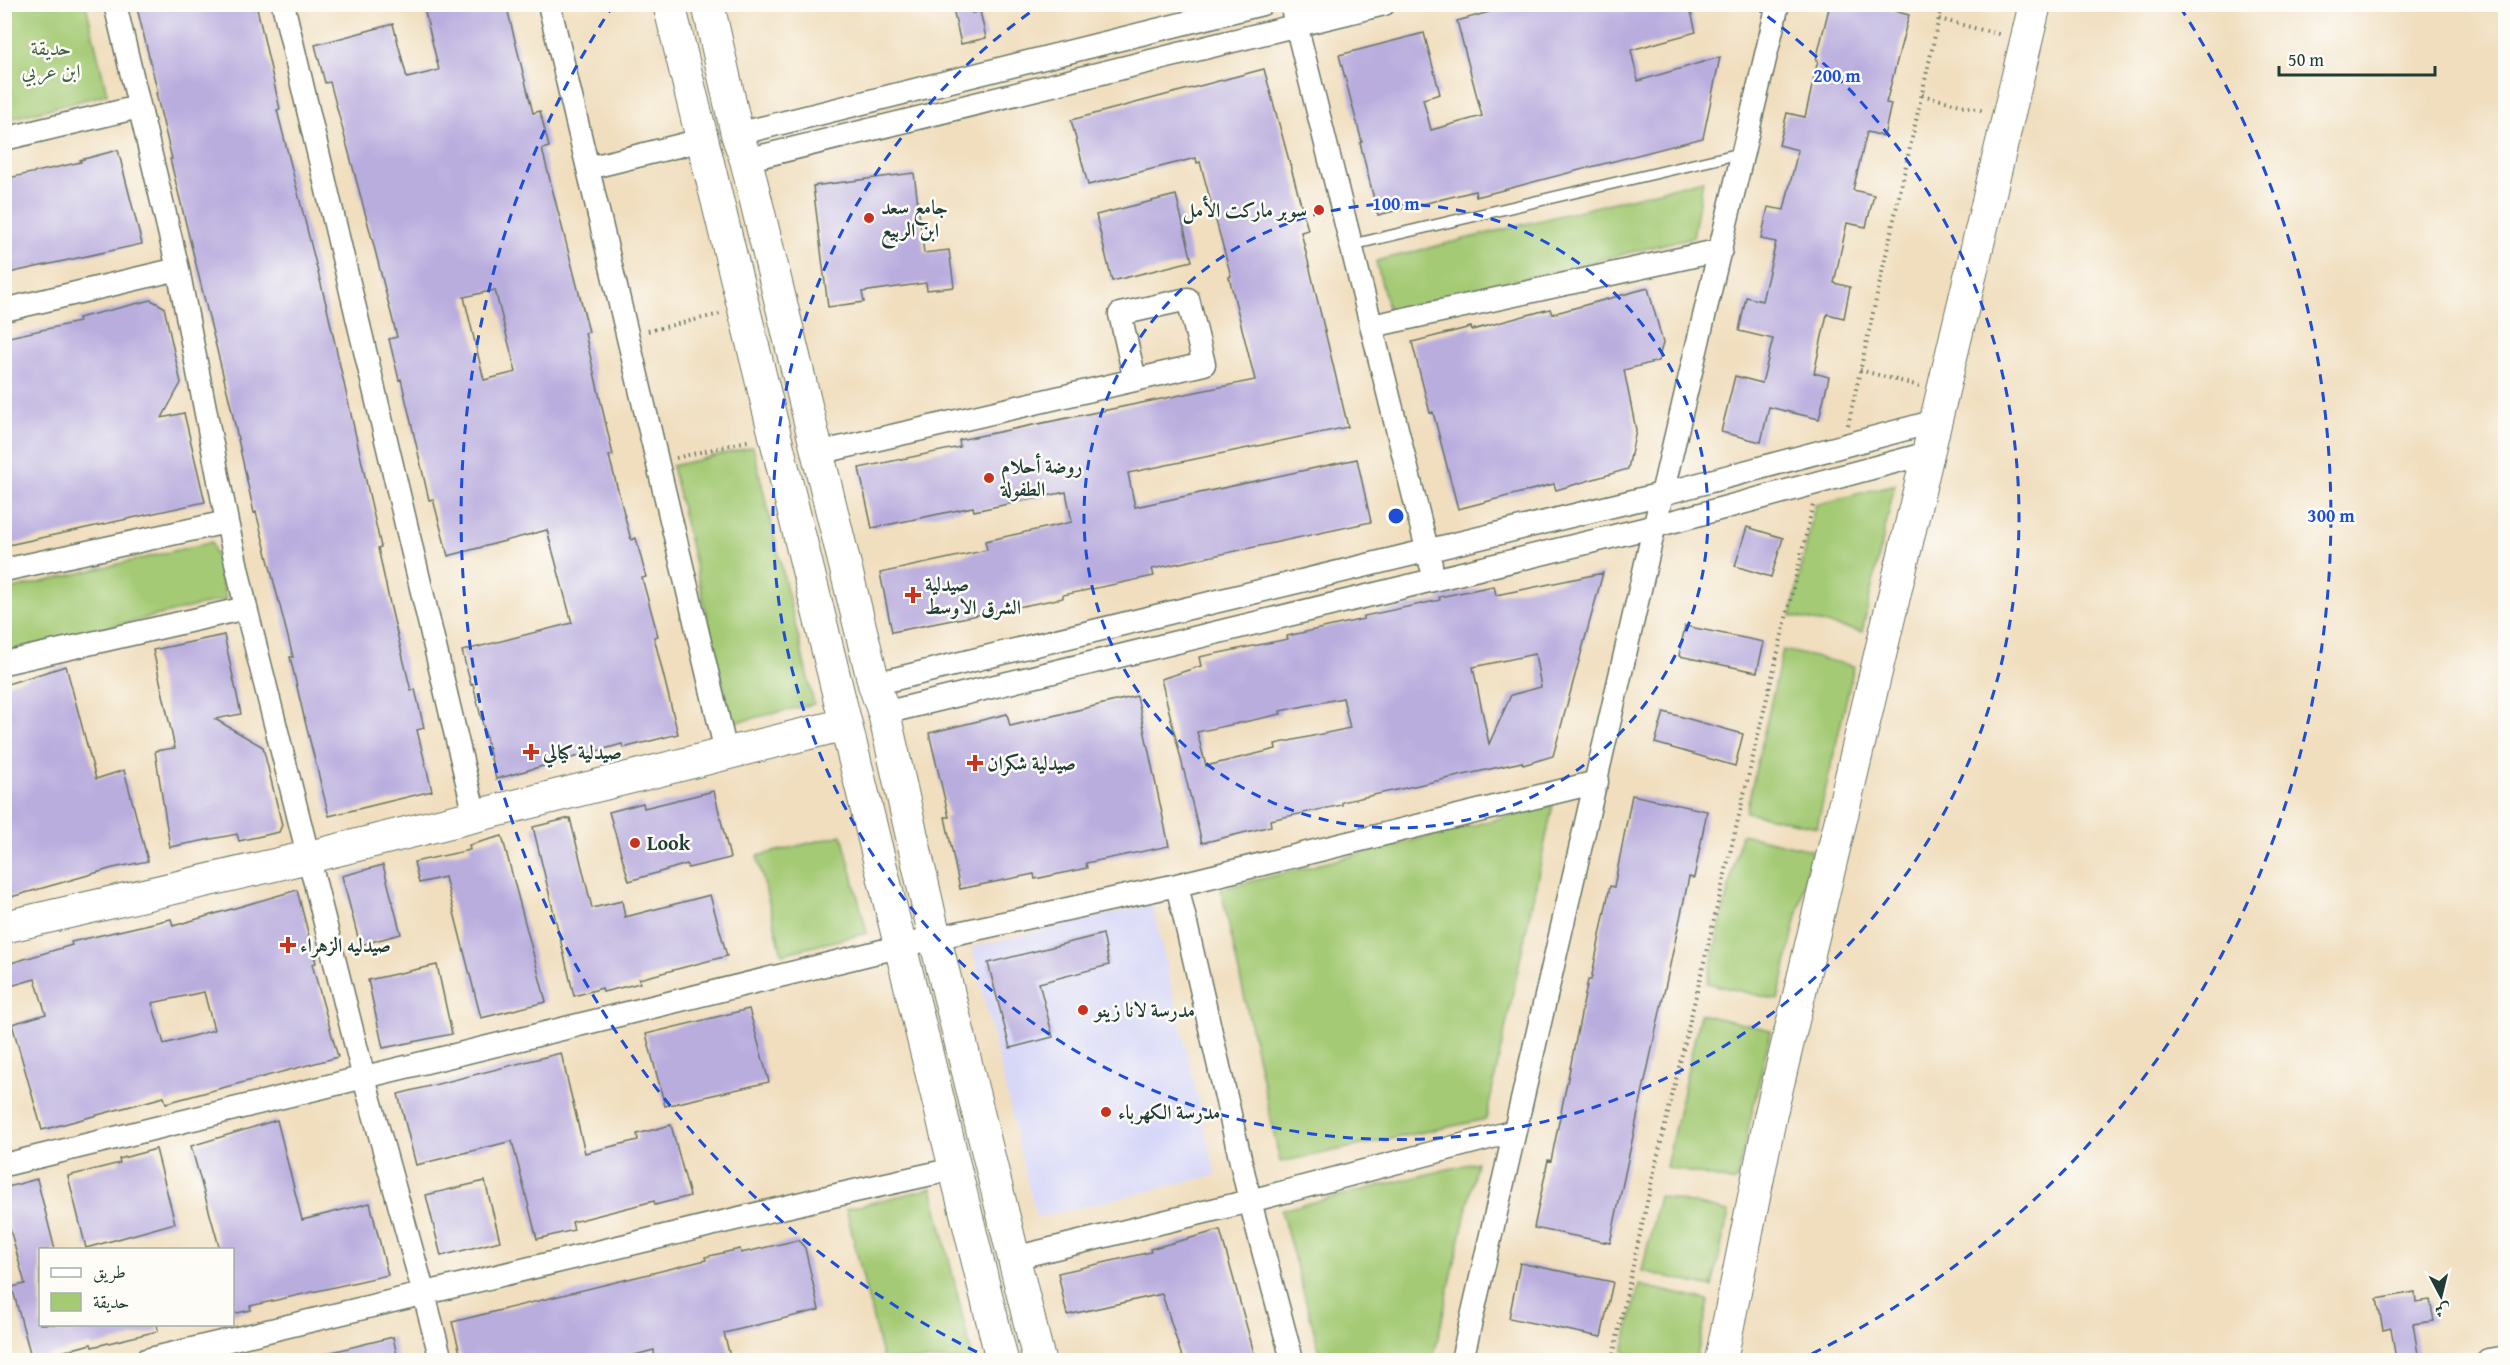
<svg xmlns="http://www.w3.org/2000/svg" width="2510" height="1365" font-family="'Gentium Book Plus',Amiri,serif">
	<style>
		.built { fill: #d7d7f8; fill-rule: evenodd }
		.green { fill: #a4ca74; stroke: #628454; stroke-width: 1.5 }
		.building { fill: #b9adde; fill-rule: evenodd }
		.lines { fill: none; stroke-linecap: round; stroke-linejoin: round }
		.lane-casing { stroke: #687564; stroke-width: 13 }
		.street-casing { stroke: #687564; stroke-width: 25 }
		.secondary-casing { stroke: #687564; stroke-width: 34 }
		.path { stroke: #687564; stroke-width: 4; stroke-dasharray: 1.5 4.5; stroke-linecap: butt }
		.lane { stroke: #fff; stroke-width: 10 }
		.street { stroke: #fff; stroke-width: 22 }
		.secondary { stroke: #fff; stroke-width: 32 }
		.ring { fill: none; stroke: #1d4ed8; stroke-width: 3; stroke-dasharray: 10 8 }
		.poi-dot { fill: #c8321e; stroke: #fdfcf7; stroke-width: 2 }
		.labels { text-anchor: middle; stroke-width: 5; stroke-linejoin: round; paint-order: stroke }
		.park-label { font-size: 20px; fill: #406044; stroke: #fdfcf7 }
		.poi-label { font-size: 20px; font-weight: bold; fill: #1f3d34; stroke: #fdfcf7; text-anchor: start }
		.centre { fill: #1d4ed8; stroke: #fdfcf7; stroke-width: 3 }
		.ring-label { font-size: 18px; text-anchor: middle; font-weight: bold; fill: #1d4ed8; stroke: #fdfcf7; stroke-width: 5; stroke-linejoin: round; paint-order: stroke }
	</style>
	<rect width="100%" height="100%" fill="#fdfcf7"/>
	<filter id="ink" filterUnits="userSpaceOnUse"><feTurbulence type="fractalNoise" baseFrequency=".0167" numOctaves="2"/><feDisplacementMap in="SourceGraphic" scale="12" xChannelSelector="R" yChannelSelector="G"/><feConvolveMatrix kernelMatrix="1 2 1 2 8 2 1 2 1" color-interpolation-filters="sRGB"/></filter>
	<filter id="wash" filterUnits="userSpaceOnUse"><feTurbulence type="fractalNoise" baseFrequency=".008" numOctaves="4" result="noise"/><feDisplacementMap in="SourceGraphic" scale="24" xChannelSelector="R" yChannelSelector="G"/><feGaussianBlur stdDeviation="1.35" result="paint"/><feColorMatrix in="noise" values="0 0 0 0 0 0 0 0 0 0 0 0 0 0 0 0 0 1.4 0 .05"/><feComposite in="paint" operator="in"/></filter>
	<g filter="url(#wash)">
		<rect width="100%" height="100%" fill="#f0debe"/>
		<path class="built" d="M1152 904 1216 1175 1036 1218 972 947ZM1103 934 1109 965 1039 983 1052 1037 1010 1048 988 963Z"/>
		<path class="green" d="M4 5H86L107 94 5 120Z
			M1703 180 1693 237 1389 312 1376 261Z
			M753 447 814 704 732 723 672 466Z
			M1895 484 1862 632 1791 616 1815 505Z
			M212 542 226 599 5 652 4 591Z
			M1783 650 1854 666 1817 827 1746 812Z
			M1553 805 1486 1119 1280 1162 1221 889Z
			M1741 834 1812 850 1778 1000 1707 983Z
			M842 835 867 933 782 954 757 856Z
			M1700 1014 1771 1030 1736 1182 1666 1167Z
			M1477 1162 1433 1360H1322L1281 1210Z
			M932 1188 973 1360H883L846 1209Z
			M1659 1196 1729 1212 1712 1287 1642 1271Z
			M1639 1285 1709 1301 1696 1360H1660L1623 1352Z"/>
		<g id="blocks">
			<path class="building" d="M136 4H253V9L257 8 280 109 277 110 326 304 381 547 378 548 390 604 411 691 415 689 424 728 417 730 432 791 329 816 304 717 290 657H293L256 512 254 513 231 407 170 159H172L156 93H158Z
				M455 4H506L533 113 540 111 549 147 542 149 589 332 585 333 613 455 609 456 631 540 636 538 646 577 642 578 658 636 654 637 678 734 623 748 622 744 496 779 473 684 471 685 462 651 572 623 547 530 448 556 433 499 429 500 401 379 399 380 389 339 397 337 375 250 330 82 325 83 315 45 393 24 407 78 439 70 425 12ZM495 290 516 372 484 380 464 297Z
				M952 4H971L972 13 980 11 986 38 961 44Z
				M1518 4H1689L1696 32 1631 50 1638 81 1720 57 1703 138 1476 197 1475 191 1378 215 1360 143 1362 142 1339 55 1424 33 1440 94 1423 99 1431 130 1482 116 1457 21Z
				M1830 4H1869L1909 15 1886 103 1891 104 1884 136 1867 132 1853 190 1874 195 1866 227 1847 223 1834 283 1850 287 1844 318 1827 314 1814 373 1829 377 1819 419 1769 407 1761 442 1721 432 1735 376 1762 383 1773 339 1739 331 1746 297 1762 301 1776 242 1761 239 1768 207 1784 210 1798 150 1779 145 1787 113 1805 117 1818 60H1816Z
				M1264 69 1308 230 1301 232 1348 427 1128 473 1135 507 1357 459 1371 522 1152 569 1154 576 1063 595V598L892 632 880 573 987 550 985 541 1072 522 1066 492 974 511 973 507 872 528 859 468 960 447 959 440 1255 380 1229 277 1231 276 1200 162 1197 163 1196 158 1088 185 1071 120Z
				M118 150 142 244 4 274V179L81 162 80 160Z
				M914 173 924 253 949 250 954 287 927 290 926 283 862 292 864 302 828 307 813 186Z
				M1176 195 1192 261 1112 281 1096 215Z
				M1648 288 1663 343 1658 361 1624 370 1636 430 1628 469 1556 490 1554 484 1458 509 1433 412 1430 413 1412 342 1471 327 1472 330 1550 309 1552 314Z
				M151 300 164 307 181 383 162 418 184 413 205 502 4 546V338L79 322 78 318Z
				M1747 527 1783 538 1771 577 1735 566Z
				M1603 573 1553 756 1523 765 1522 762 1342 802V805L1270 820 1271 826 1202 843 1161 679 1201 666 1199 657 1288 639 1287 636 1364 619V616L1440 600 1439 597 1494 586 1496 595ZM1535 654 1541 687 1511 695 1489 744 1473 667ZM1343 698 1350 728 1275 744 1276 749 1206 766 1197 732 1281 714 1280 711Z
				M1685 626 1764 642 1757 672 1679 656Z
				M224 635 241 714 215 719 263 747 282 825 279 832 239 841 237 834 170 847 155 751 175 748 153 650Z
				M66 666 96 779 124 770 148 861 113 868 4 899V685Z
				M1137 696 1169 846 1086 863 1087 868 1035 879 1034 874 960 889 945 817H949L929 733 1007 714 1010 726Z
				M1664 712 1743 734 1735 766 1655 743Z
				M714 791 730 858 688 868 687 864 629 881 609 812 643 803 644 808Z
				M1632 795 1707 811 1694 878 1689 877 1610 1243 1534 1228 1548 1160 1551 1161 1588 980H1591L1610 886 1614 887Z
				M570 818 592 908 622 901 625 917 710 895 727 956 639 979 640 983 603 992 602 988 574 996 533 827Z
				M502 836 546 1002 481 1018 445 877 419 883 414 862 470 850 469 845Z
				M383 865 401 934 360 945 342 876Z
				M297 890 316 963 312 964 338 1057 166 1103 164 1097 42 1130 12 1024 46 1014 35 979 4 988V965L72 945 71 942 171 919 173 926ZM204 992 214 1030 164 1044 152 1003Z
				M1103 934 1109 965 1039 983 1053 1037 1010 1048 988 963Z
				M437 965 452 1034 383 1048 368 980Z
				M749 1009 769 1082 665 1106 646 1034Z
				M561 1053 585 1153 638 1140 637 1134 671 1125 690 1196 655 1205 654 1201 572 1222 574 1230 537 1239 512 1141 416 1165 398 1094Z
				M277 1120 302 1220 370 1203 388 1275 250 1306 251 1310 232 1314V1250H220L191 1146Z
				M156 1149 175 1223 86 1248 68 1176 120 1163 119 1159Z
				M37 1179 55 1250H40V1324H157L158 1331 92 1347 91 1344 32 1360 12 1287 25 1284 4 1207V1188Z
				M485 1181 500 1241 441 1256 426 1195Z
				M1220 1230 1256 1360H1183L1162 1294 1067 1315 1058 1273 1151 1252 1150 1249Z
				M798 1240 805 1248 819 1310 724 1333 731 1360H655L654 1350 616 1360H462L452 1322 706 1260 705 1257 740 1249 741 1253Z
				M1520 1263 1613 1282 1601 1337 1509 1318Z
				M2415 1292 2416 1302 2430 1300 2434 1321 2413 1324 2419 1360H2396L2391 1328 2383 1330 2377 1299Z
				M393 1337 398 1360H325L324 1354Z"/>
		</g>
	</g>
	<g filter="url(#ink)">
		<use href="#blocks" fill-opacity="0" stroke="#687564" stroke-width="1.5"/>
		<g class="lines">
			<g class="lane-casing">
				<path id="lane" d="M1351 245 1742 153"/>
			</g>
			<g class="street-casing">
				<path id="street" d="M115 4 178 269 227 522 246 608 364 1078 424 1294 441 1360
					M283 4 475 816
					M549 4 726 752
					M1291 4 1431 565
					M737 134 1262 4
					M4 139 139 107
					M746 160 1384 4
					M588 168 702 140
					M4 310 178 269
					M1372 326 1721 250
					M818 453 1204 364 1188 299 1120 314 1135 380
					M4 570 227 522
					M4 663 246 608
					M874 684 1662 494 1936 421
					M884 713 1656 526 1928 453
					M1177 885 1250 1201 1292 1360
					M4 1165 935 938 1177 885 1597 782
					M1014 1258 1250 1201 1515 1131
					M146 1360 823 1198 954 1169
					M1462 1360 1662 494 1778 4
					M2488 1360 2506 1357"/>
			</g>
			<g class="secondary-casing">
				<path id="secondary" d="M669 4 1002 1360
					M708 4 737 134 746 160 874 684 884 713 935 938 1039 1360
					M4 927 309 857 846 724
					M1721 1360 1771 1113 2035 4"/>
			</g>
			<path class="path" d="M1939 19 2002 35
				M1922 95 1984 111
				M648 331 720 314
				M1860 370 1919 386
				M1848 425 1942 4
				M676 458 751 440
				M1612 1360 1652 1180 1813 505"/>
			<use href="#lane" class="lane"/>
			<use href="#street" class="street"/>
			<use href="#secondary" class="secondary"/>
		</g>
	</g>
	<g class="ring">
		<circle cx="1396" cy="516" r="312"/>
		<path d="M1753 6A623 623 0 1 1 1039 6"/>
		<path d="M993 1360A935 935 0 0 1 612 7M2180 7A935 935 0 0 1 1799 1360"/>
	</g>
	<g class="poi-dot">
		<circle cx="1319" cy="210" r="6"/>
		<circle cx="869" cy="218" r="6"/>
		<circle cx="989" cy="478" r="6"/>
		<path d="M910 586h6v6h6v6h-6v6h-6v-6h-6v-6h6z"/>
		<path d="M528 743h6v6h6v6h-6v6h-6v-6h-6v-6h6z"/>
		<path d="M972 754h6v6h6v6h-6v6h-6v-6h-6v-6h6z"/>
		<circle cx="635" cy="843" r="6"/>
		<path d="M285 936h6v6h6v6h-6v6h-6v-6h-6v-6h6z"/>
		<circle cx="1083" cy="1010" r="6"/>
		<circle cx="1106" cy="1112" r="6"/>
	</g>
	<g class="labels">
		<g class="park-label">
			<text x="51" y="55">حديقة<tspan x="51" dy="23">ابن عربي</tspan></text>
		</g>
		<g class="poi-label">
			<text x="881" y="214">جامع سعد<tspan x="881" dy="23">ابن الربيع</tspan></text>
			<text x="1307" y="217" text-anchor="end">سوبر ماركت الأمل</text>
			<text x="1001" y="473">روضة أحلام<tspan x="1001" dy="23">الطفولة</tspan></text>
			<text x="925" y="591">صيدلية<tspan x="925" dy="23">الشرق الاوسط</tspan></text>
			<text x="543" y="759">صيدلية كيالي</text>
			<text x="987" y="770">صيدلية شكران</text>
			<text x="647" y="850">Look</text>
			<text x="300" y="952">صيدليه الزهراء</text>
			<text x="1095" y="1017">مدرسة لانا زينو</text>
			<text x="1118" y="1119">مدرسة الكهرباء</text>
		</g>
	</g>
	<circle cx="1396" cy="516" r="9" class="centre"/>
	<g class="ring-label">
		<text x="1837" y="82">200 m</text>
		<text x="1396" y="210">100 m</text>
		<text x="2331" y="522">300 m</text>
	</g>
	<rect width="2510" height="1365" fill="none" stroke="#fdfcf7" stroke-width="24"/>
	<rect x="39" y="1248" width="195" height="78" fill="#fdfcf7" stroke="#a4b0a9" stroke-width="1.5"/>
	<rect x="51" y="1268" width="30" height="9" fill="#ffffff" stroke="#a4b0a9" stroke-width="1.5"/>
	<text x="93" y="1278" font-size="18" fill="#1f3d34">طريق</text>
	<rect x="51" y="1293" width="30" height="18" fill="#a4ca74" stroke="#a4b0a9" stroke-width="1.5"/>
	<text x="93" y="1308" font-size="18" fill="#1f3d34">حديقة</text>
	<g transform="translate(2441 1296) rotate(173)" stroke="#fdfcf7" stroke-width="4.5" paint-order="stroke">
	<path d="M0-4.5L10 22L0 15L-10 22Z" fill="#1f3d34"/>
	<text y="-9" font-size="16" font-weight="bold" text-anchor="middle" fill="#1f3d34">ش</text>
	</g>
	<path d="M2279 66v9h156v-9" fill="none" stroke="#1f3d34" stroke-width="3"/>
	<text x="2288" y="66" font-size="18" fill="#1f3d34" stroke="#fdfcf7" stroke-width="4.5" paint-order="stroke">50 m</text>
</svg>
